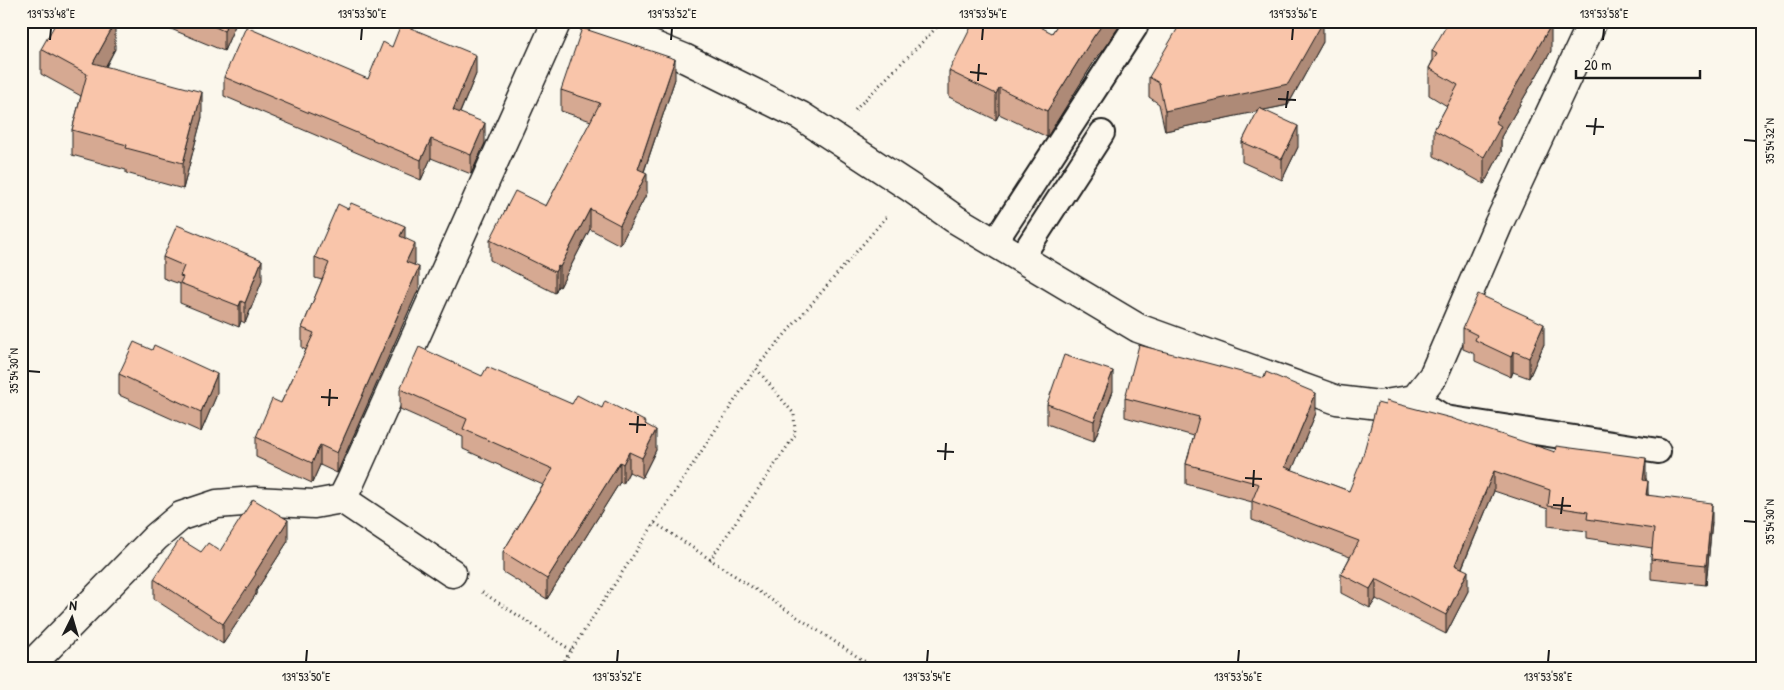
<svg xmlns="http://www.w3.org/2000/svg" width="1784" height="690" font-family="'Patrick Hand',sans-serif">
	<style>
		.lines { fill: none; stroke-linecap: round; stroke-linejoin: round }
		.service-casing { stroke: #1c1c1c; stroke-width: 28 }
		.minor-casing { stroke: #1c1c1c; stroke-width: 31 }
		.path { stroke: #1c1c1c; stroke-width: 3; stroke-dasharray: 1 4; stroke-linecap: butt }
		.service { stroke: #fbf7ec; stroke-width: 24 }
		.minor { stroke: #fbf7ec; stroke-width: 28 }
		.wall { fill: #d6a992; stroke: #1c1c1c }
		.shaded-wall { fill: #ae8a77; stroke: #1c1c1c }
		.building { fill: #f9c5aa; stroke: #1c1c1c }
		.ticks { fill: none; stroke: #1c1c1c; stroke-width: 2 }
		.neatline { fill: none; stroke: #1c1c1c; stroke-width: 2 }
		.ticks-label { font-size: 12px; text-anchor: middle; fill: #1c1c1c }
	</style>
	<rect width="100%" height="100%" fill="#fbf7ec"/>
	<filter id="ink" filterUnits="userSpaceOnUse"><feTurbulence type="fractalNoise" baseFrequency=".02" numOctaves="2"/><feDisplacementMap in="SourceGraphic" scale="10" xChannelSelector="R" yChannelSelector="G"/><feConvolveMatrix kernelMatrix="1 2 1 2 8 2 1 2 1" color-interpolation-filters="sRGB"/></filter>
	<g filter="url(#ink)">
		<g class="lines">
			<g class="service-casing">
				<path id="service" d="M995 242 1135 27
					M1021 258 1102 133
					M1415 399 1445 418 1658 451"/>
			</g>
			<g class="minor-casing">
				<path id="minor" d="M593 21 684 58 801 116 911 188 955 219 1138 328 1337 400 1379 405 1415 399 1433 376 1498 225 1593 21
					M342 499 452 573
					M27 669 156 537 181 516 217 504 255 501 314 504 342 499 350 483 557 21"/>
			</g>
			<path class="path" d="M855 110 943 21
				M655 523 876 669
				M710 560 795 435 794 414 756 368 888 215
				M482 592 571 650
				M559 669 756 368"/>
			<use href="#service" class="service"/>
			<use href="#minor" class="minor"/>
		</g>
		<path class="wall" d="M171 21H237L224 51 171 29Z
			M1060 21H1123L1094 62 1047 137 999 114 996 120 949 97V71L1052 33Z
			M1323 42 1288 105 1263 110 1298 147 1282 180 1242 162V142L1258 111 1165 131 1159 104 1149 97V77Z
			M392 47 476 74 460 113 485 143 471 174 431 158 421 180 224 96V77L368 79Z
			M41 49H115L106 67 202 117 183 189 126 173V170L72 155V130L81 96 41 74Z
			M1432 51H1551L1501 137V152L1484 184 1434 156V130L1447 106 1429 95V68L1432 62Z
			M675 79 644 172 647 193 620 245 590 229 560 287 558 286 555 293 490 260V240L546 206 591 121 561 111V90Z
			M405 238 415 263 414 265 419 288 337 473 320 465 312 483 256 457V437L281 403 306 350 302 348V328L322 280 315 278V257Z
			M163 257 262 281 245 323 241 321 239 327 180 303V284L163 278Z
			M1463 328 1544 344 1529 378 1513 372 1511 377 1475 361V354L1463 349Z
			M152 350 217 394 201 432 119 395V374Z
			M482 376 572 404 602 408 646 424 656 450 642 478 629 472 623 484 620 482 547 599 503 572V552L543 485 463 449V437L400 409V389Z
			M1113 391 1094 441 1047 424V404Z
			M1125 398 1316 413 1292 470 1349 491 1555 452 1646 478 1648 495 1712 522 1706 585 1651 579V559L1652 548 1587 538V531L1548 526V509L1494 491 1462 568 1468 591 1446 634 1376 599 1370 608 1341 593V574L1350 557 1252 520V502L1186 484V464L1194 436 1125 417Z
			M288 541 256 591V594L223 644 154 599V579L201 552 220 551Z"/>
		<path class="shaded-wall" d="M228 21H237L224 51V31Z
			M1105 21H1123L1094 62 1047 137V111L1094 36Z
			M1323 22V42L1288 105 1165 131V111Z
			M115 23V49L93 89V63Z
			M1551 25V51L1501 137V152L1484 184V157L1495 122Z
			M476 55V74L453 129V110Z
			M675 59V79L638 189V169Z
			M999 88V114L996 120V94Z
			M202 92V117L183 189V163Z
			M485 123V143L471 174V155Z
			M1298 126V147L1282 180V159Z
			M431 139V158L421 180V160Z
			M647 173V193L620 245V225Z
			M590 209V229L560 287V267Z
			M405 226V246L400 236Z
			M415 243V263L406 282V262Z
			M262 260V281L245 323V303Z
			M558 266V286L555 293V272Z
			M419 267V288L337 473V453Z
			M241 301V321L239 327V306Z
			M1544 324V344L1529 378V358Z
			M1513 351V372L1511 377V357Z
			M1113 371V391L1094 441V421Z
			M217 374V394L201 432V412Z
			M1316 393V413L1285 487V467Z
			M656 430V450L642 478V458Z
			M320 445V465L312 483V463Z
			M629 452V472L623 484V464Z
			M1646 458V478L1643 500V480Z
			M620 462V482L547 599V579Z
			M1494 471V491L1455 584V565Z
			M1648 481V500L1646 495Z
			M1712 503V522L1706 585V565Z
			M288 520V541L256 591V594L223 644V624Z
			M1468 571V591L1446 634V615Z
			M1376 579V599L1370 608V589Z"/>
		<path class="building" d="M57 21H112L115 23 93 63 202 92 183 163 126 148 127 145 72 130 87 74 41 49Z
			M202 21H228L224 31Z
			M974 21H1029L1052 33 1060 21H1105L1094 36 1047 111 999 88 996 94 949 71Z
			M1182 21H1321L1323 22 1288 84 1165 111 1159 83 1149 77Z
			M1449 21H1545L1551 25 1495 122 1501 126 1484 157 1434 130 1458 85 1429 68 1437 54 1432 51Z
			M401 24 476 55 453 110 485 123 471 155 431 139 421 160 224 77 246 27 368 79 383 42 392 47Z
			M582 28 675 59 638 169 647 173 620 225 590 209 560 267 558 266 555 272 490 240 515 191 546 206 600 103 561 90Z
			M1259 108 1298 126 1282 159 1242 142Z
			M351 203 405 226 400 236 415 243 406 262 419 267 337 453 320 445 312 463 256 437 272 399 281 403 314 333 302 328 329 263 315 257 338 204 348 209Z
			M177 225 262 260 245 303 241 301 239 306 180 283 183 277 180 276 184 266 163 257Z
			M1478 294 1544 324 1529 358 1513 351 1511 357 1475 340 1477 335 1463 328Z
			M134 342 152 350 154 345 217 374 201 412 119 374Z
			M1139 345 1264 378 1266 372 1316 393 1285 467 1349 491 1362 459 1377 403 1385 405 1386 401 1451 418 1555 452 1556 446 1646 458 1643 480 1648 481 1646 495 1712 503 1706 565 1651 559 1654 529 1587 519 1588 512 1548 506 1550 490 1494 471 1455 565 1468 571 1446 615 1376 579 1370 589 1341 574 1359 541 1252 501 1259 484 1186 464 1199 417 1125 398Z
			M419 347 482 376 487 367 572 404 577 395 602 408 605 401 646 422 645 424 656 430 642 458 629 452 623 464 620 462 547 579 503 552 553 469 463 429 467 419 400 389Z
			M1064 355 1113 371 1094 421 1047 404Z
			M253 499 288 520 255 573 256 574 223 624 154 579 180 539 201 552 208 543 220 551Z"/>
	</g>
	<path class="ticks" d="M50 40 51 28M361 40 362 28M671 40 672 28M982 40 983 28M1292 40 1293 28M1603 40 1604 28M970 72 987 74M978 81 979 64M1278 99 1296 100M1286 108 1288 91M1586 126 1604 127M1594 135 1596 118M1744 140 1756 141M28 371 40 372M321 397 338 398M329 406 330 389M629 424 646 425M637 433 638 416M937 451 954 452M945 460 946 443M1245 478 1262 479M1253 487 1254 470M1553 505 1571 506M1561 514 1563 497M1744 521 1756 522M306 662 307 650M617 662 618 650M927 662 928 650M1238 662 1239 650M1548 662 1549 650"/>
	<rect width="1784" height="690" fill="none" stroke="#fbf7ec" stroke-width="55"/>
	<g transform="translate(72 618) rotate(5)" stroke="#fbf7ec" stroke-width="4" paint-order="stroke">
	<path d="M0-4L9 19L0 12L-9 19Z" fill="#1c1c1c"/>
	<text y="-8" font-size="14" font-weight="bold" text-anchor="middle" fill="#1c1c1c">N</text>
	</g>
	<path d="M1576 70v8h124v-8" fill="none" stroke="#1c1c1c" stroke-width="2.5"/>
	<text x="1584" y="70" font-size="15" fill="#1c1c1c" stroke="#fbf7ec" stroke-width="4" paint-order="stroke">20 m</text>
	<rect x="28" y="28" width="1728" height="634" class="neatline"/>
	<g class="ticks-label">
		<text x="51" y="18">139°53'48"E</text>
		<text x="362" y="18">139°53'50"E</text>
		<text x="672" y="18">139°53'52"E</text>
		<text x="983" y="18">139°53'54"E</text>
		<text x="1293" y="18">139°53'56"E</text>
		<text x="1604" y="18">139°53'58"E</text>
		<text transform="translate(1770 141) rotate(-90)" y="4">35°54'32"N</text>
		<text transform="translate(14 371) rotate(-90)" y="4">35°54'30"N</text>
		<text transform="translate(1770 522) rotate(-90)" y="4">35°54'30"N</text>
		<text x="306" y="681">139°53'50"E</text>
		<text x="617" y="681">139°53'52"E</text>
		<text x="927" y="681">139°53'54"E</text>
		<text x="1238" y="681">139°53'56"E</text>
		<text x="1548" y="681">139°53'58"E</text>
	</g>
</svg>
